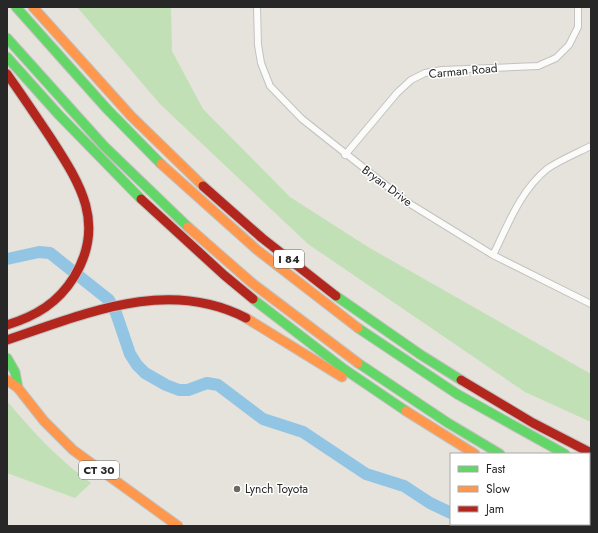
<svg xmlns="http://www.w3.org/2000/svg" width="598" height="533" font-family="Jost,sans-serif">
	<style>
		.green { fill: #c2e0b6 }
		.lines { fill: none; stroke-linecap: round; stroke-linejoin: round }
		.river { stroke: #92c4e4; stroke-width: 12 }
		.street-casing { stroke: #c3c2c1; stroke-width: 8 }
		.fast-casing { stroke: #c2c1bf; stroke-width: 11 }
		.slow-casing { stroke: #c2c1bf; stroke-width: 11 }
		.jam-casing { stroke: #c2c1bf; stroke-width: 11 }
		.street { stroke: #fbfbfa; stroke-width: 6 }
		.fast { stroke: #63d668; stroke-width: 9 }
		.slow { stroke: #ff974d; stroke-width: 9 }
		.jam { stroke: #b3261e; stroke-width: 9 }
		.poi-dot { fill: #6a6966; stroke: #fff; stroke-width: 1.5 }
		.labels { text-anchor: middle; stroke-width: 3; stroke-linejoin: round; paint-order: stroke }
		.shield { fill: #fff; stroke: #686868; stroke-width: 1 }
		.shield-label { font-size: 11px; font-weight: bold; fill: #272727 }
		.street-label { font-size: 12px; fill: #272727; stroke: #fff }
		.poi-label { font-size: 12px; fill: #272727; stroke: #fff; text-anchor: start }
	</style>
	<rect width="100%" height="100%" fill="#e5e3dc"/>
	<path class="green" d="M77 7 171 8 172 51 203 109 290 197 368 247 591 374V422L525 392 308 244 160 104Z
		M7 401C34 433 57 458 91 483L75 498 7 473Z"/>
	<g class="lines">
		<path class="river" d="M7 259 39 252 50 253 109 300 116 313 130 354 137 365 145 373 166 385 179 390H188L207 383 218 385 263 419 303 432 366 474 404 486 430 503 451 513
			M497 524 502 526"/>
		<g class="street-casing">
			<path id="street" d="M257 7 258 45 261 63 270 86 302 119 407 202 493 255 591 304
				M345 155 397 93 411 80 425 73 442 70 538 66 556 58 569 45 578 27V7
				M493 255C508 225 520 191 547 169 560 160 577 153 591 146"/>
		</g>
		<g class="fast-casing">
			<path id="fast" d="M16 7 107 109 161 164
				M7 38 104 146 188 227
				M7 57 59 115 141 199
				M336 296 421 355 461 380
				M253 299 344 369 406 411
				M358 328 457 394 565 454
				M7 358 15 372 18 388
				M358 363 448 423 500 454"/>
		</g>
		<g class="slow-casing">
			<path id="slow" d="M33 7 131 116 203 186
				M161 164 256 249 358 328
				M188 227 252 283 358 363
				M246 318 342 377
				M7 380 18 388 44 421 73 450 178 526
				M406 411 475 454
				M589 501 591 502
				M589 515 591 516"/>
		</g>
		<g class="jam-casing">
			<path id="jam" d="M7 74C22 95 36 116 50 137 79 182 107 223 74 277 58 303 36 316 7 325
				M203 186 262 238 336 296
				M141 199 224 275 253 299
				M7 340C85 314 167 277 246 318
				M461 380 533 423 591 453
				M589 466 591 467"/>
		</g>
		<use href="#street" class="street"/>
		<use href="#fast" class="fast"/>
		<use href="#slow" class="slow"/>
		<use href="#jam" class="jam"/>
	</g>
	<circle class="poi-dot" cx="237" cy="489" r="4"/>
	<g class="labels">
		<g class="shield">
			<rect x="274" y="250" width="30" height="18" rx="3"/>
			<rect x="79" y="461" width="40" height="18" rx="3"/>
		</g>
		<g class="shield-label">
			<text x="289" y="263">I 84</text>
			<text x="99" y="474">CT 30</text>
		</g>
		<g class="street-label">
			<text transform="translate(463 71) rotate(-5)" y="4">Carman Road</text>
			<text transform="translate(387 186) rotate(37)" y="4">Bryan Drive</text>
		</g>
		<g class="poi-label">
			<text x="245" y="493">Lynch Toyota</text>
		</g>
	</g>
	<rect width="598" height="533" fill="none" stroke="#272727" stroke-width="16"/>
	<rect x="450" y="453" width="140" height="72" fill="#ffffff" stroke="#a9a9a9"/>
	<rect x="458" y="466" width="20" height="6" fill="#63d668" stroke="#a9a9a9"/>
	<text x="486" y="473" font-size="12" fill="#272727">Fast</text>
	<rect x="458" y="486" width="20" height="6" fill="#ff974d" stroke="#a9a9a9"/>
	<text x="486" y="493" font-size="12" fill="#272727">Slow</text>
	<rect x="458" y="506" width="20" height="6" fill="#b3261e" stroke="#a9a9a9"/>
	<text x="486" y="513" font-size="12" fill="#272727">Jam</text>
</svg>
